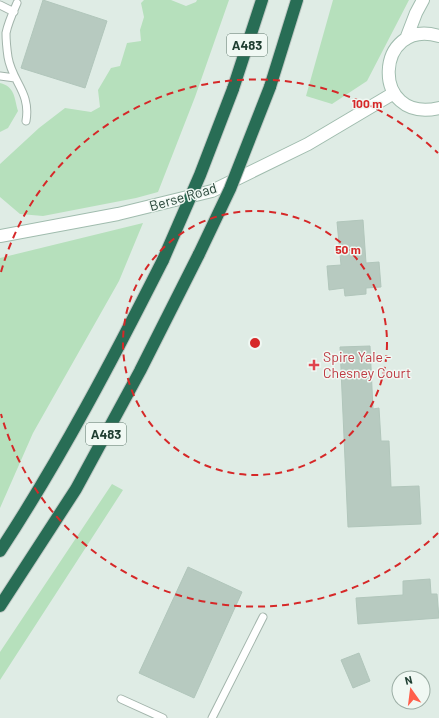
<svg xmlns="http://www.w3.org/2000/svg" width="439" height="718" font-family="Barlow,sans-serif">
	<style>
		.green { fill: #b6e0bc }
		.building { fill: #b7cac0; stroke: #b1c6bb }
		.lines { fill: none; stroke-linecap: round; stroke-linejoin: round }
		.lane-casing { stroke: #a2b4ab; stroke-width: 9 }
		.secondary-casing { stroke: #a0bcae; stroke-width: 14 }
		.highway-casing { stroke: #c0c9c5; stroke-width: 14 }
		.lane { stroke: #fff; stroke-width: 7 }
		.secondary { stroke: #fff; stroke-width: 12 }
		.highway { stroke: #286d55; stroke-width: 12 }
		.highway-bridge-casing { stroke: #c0c9c5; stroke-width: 14; stroke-linecap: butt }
		.highway-bridge { stroke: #286d55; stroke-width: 12 }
		.ring { fill: none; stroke: #d62828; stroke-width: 2; stroke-dasharray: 7 5 }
		.health-dot { fill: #e0444e; stroke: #f0f8f3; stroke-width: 1.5 }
		.labels { text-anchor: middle; stroke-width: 3; stroke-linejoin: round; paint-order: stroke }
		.shield { fill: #f0f8f3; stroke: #5e766b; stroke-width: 1 }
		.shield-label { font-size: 13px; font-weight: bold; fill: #1f3e31 }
		.street-label { font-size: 14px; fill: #1f3e31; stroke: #f0f8f3 }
		.health-label { font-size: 14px; fill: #be3a42; stroke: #f0f8f3; text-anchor: start }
		.centre { fill: #d62828; stroke: #f0f8f3; stroke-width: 2 }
		.ring-label { font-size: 12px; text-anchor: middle; font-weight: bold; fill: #d62828; stroke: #f0f8f3; stroke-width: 3; stroke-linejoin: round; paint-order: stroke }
	</style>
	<rect width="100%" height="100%" fill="#dfece5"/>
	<path class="green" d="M144 0H171L186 6 196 2 197 0H229L195 97 158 192 136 198 43 216 20 214 0 197V164L39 128 65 108 91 112 100 107 98 90 111 68 120 66 127 43 141 41 140 30 144 17 141 3Z
		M333 0H409L367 81 332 104 306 96Z
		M0 83C15 87 14 97 18 111L8 128 0 132Z
		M143 223 119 281 33 433 0 508V258Z
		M112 484 123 490 0 680V652Z"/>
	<path class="building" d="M43 0 107 21 85 88 21 68Z
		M363 220 366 263 379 262 381 287 366 288V294L345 296 344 288 329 290 327 266 341 265 337 222Z
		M370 346 373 409 379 408 381 441H389L391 487 419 486 421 524 348 527 340 347Z
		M188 567 242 592 194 698 139 673Z
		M430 579 431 594H437L439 618 358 624 356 598 403 595V581Z
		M359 653 370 681 353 688 341 660Z"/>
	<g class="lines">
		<g class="lane-casing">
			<path id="lane" d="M17 3C13 12 8 23 6 33 6 40 7 50 8 57 12 82 31 92 26 121
				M0 5 14 12
				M0 76 15 78
				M121 699 163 718
				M212 718 263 617"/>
		</g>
		<g class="secondary-casing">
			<path id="secondary" d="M439 36C375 17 369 124 439 108
				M406 39 416 13 423 0
				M0 236 118 214 212 191 308 144 394 93"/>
		</g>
		<g class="highway-casing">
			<path id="highway" d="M270 87 297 0
				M233 89 262 0
				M0 551C61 458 113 359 163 260
				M0 606 76 489 140 371 199 254"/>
		</g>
		<use href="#lane" class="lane"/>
		<use href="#secondary" class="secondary"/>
		<use href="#highway" class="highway"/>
		<g class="highway-bridge-casing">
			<path id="highway-bridge" d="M199 254 230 189 270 87
				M163 260 200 175 233 89"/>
		</g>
		<use href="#highway-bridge" class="highway-bridge"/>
	</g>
	<g class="ring">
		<circle cx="255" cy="343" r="132"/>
		<path d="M438 533A264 264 0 0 1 1 414M1 272A264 264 0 0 1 438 153"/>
	</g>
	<path class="health-dot" d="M312 359h4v4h4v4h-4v4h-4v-4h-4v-4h4z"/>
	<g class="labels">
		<g class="shield">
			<rect x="227" y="34" width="40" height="22" rx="3"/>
			<rect x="86" y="423" width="40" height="22" rx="3"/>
		</g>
		<g class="shield-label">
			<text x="247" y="50">A483</text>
			<text x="106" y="439">A483</text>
		</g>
		<g class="street-label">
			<text transform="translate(183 197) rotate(-16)" y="5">Berse Road</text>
		</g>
		<g class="health-label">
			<text x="323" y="362">Spire Yale -<tspan x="323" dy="16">Chesney Court</tspan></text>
		</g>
	</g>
	<circle cx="255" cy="343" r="6" class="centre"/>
	<g class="ring-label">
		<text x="367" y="108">100 m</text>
		<text x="348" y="254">50 m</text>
	</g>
	<g transform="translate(411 690) rotate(346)"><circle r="19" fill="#f0f8f3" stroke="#9caea5"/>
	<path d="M0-3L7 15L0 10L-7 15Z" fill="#ff5f4b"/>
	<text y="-6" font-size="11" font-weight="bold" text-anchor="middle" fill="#1f3e31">N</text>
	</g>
</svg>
